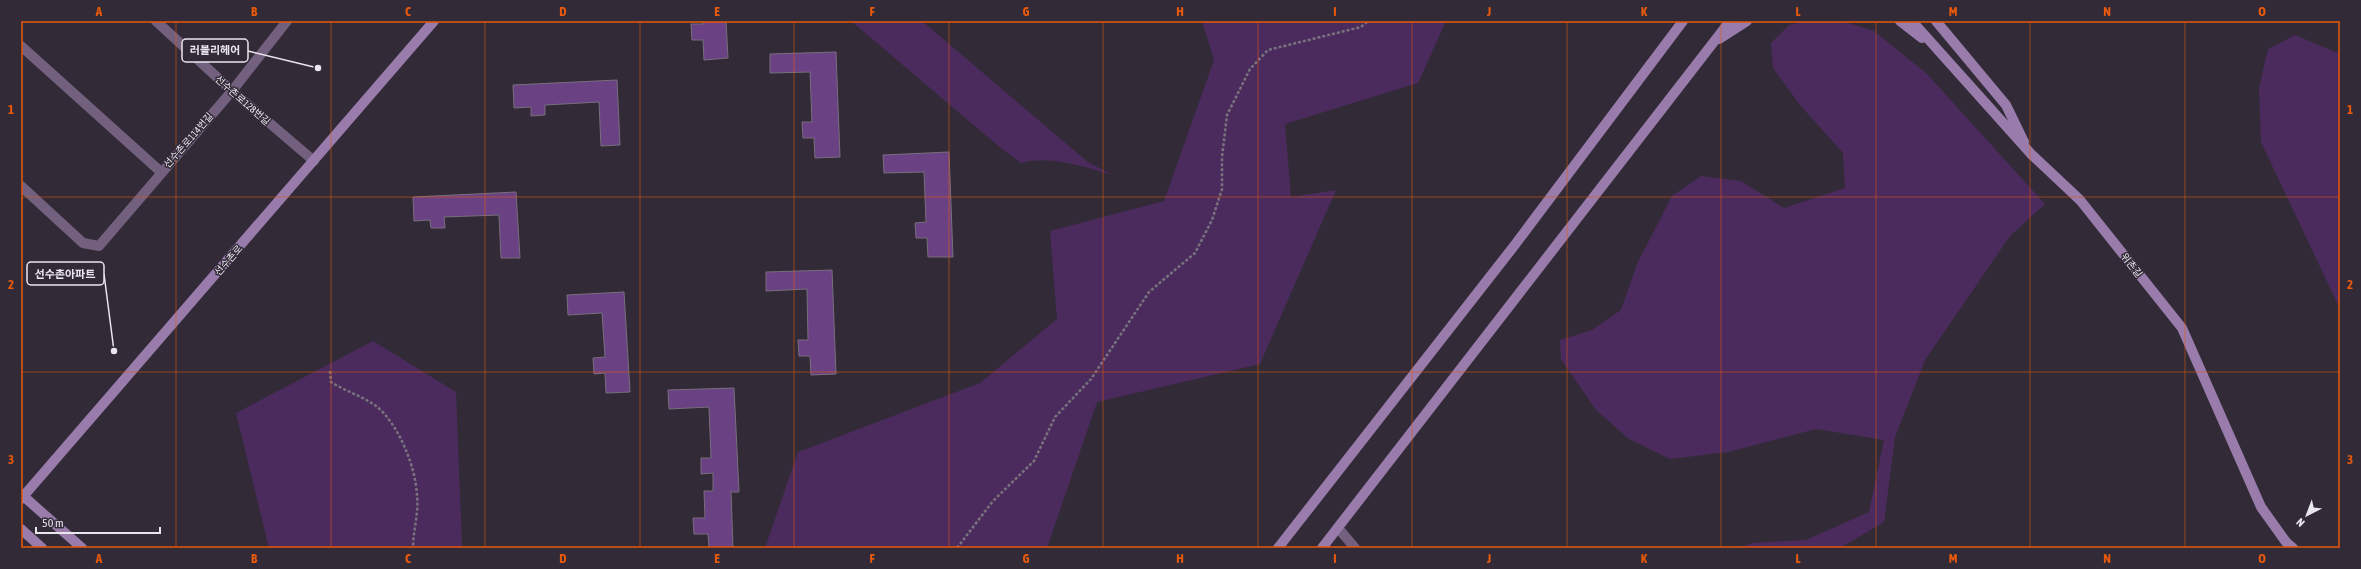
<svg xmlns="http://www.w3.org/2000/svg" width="2361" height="569" font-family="'Asap Condensed','Noto Sans KR',sans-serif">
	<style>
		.green { fill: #4b2b5e }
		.building { fill: #6a4182; stroke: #786f7e }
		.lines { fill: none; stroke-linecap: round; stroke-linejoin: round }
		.path { stroke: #79737d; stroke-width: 2.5; stroke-dasharray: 3 2; stroke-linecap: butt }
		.street { stroke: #72607e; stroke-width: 10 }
		.secondary { stroke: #997cac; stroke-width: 10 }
		.grid { fill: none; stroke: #e8590c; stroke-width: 1; stroke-opacity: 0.55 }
		.labels { text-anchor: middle; stroke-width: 3; stroke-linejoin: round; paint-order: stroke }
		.street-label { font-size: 10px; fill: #eae6ee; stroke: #322b37 }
		.leader { fill: none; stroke: #eae6ee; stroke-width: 1.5 }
		.callout-dot { fill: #eae6ee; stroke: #322b37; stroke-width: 1.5 }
		.callout { fill: #322b37; stroke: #eae6ee; stroke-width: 1.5 }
		.callout-label { font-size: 11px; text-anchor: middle; font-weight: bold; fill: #eae6ee }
		.neatline { fill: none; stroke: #e8590c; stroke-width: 1.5 }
		.grid-label { font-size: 13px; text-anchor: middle; font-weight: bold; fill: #e8590c }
	</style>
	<rect width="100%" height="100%" fill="#322b37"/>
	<path class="green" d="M851 21H922L1089 163 1113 175C1083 167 1052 155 1021 163L1002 149Z
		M1202 21H1446L1418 83 1285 124 1291 197 1336 190 1260 364 1097 402 1047 548H765L798 452 980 383 1057 319 1050 231 1164 201 1214 60Z
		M1805 21H1842L1874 31 1927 74 2045 204 2010 236 1925 360 1895 437 1884 522 1840 548H1737L1753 543 1806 540 1869 512 1884 440 1816 429 1728 452 1670 459 1629 439 1596 410 1561 359 1560 340 1592 330 1621 310 1637 264 1672 196 1701 176 1741 181 1784 208 1845 188 1843 153 1800 105 1773 68 1771 43 1789 25Z
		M2295 35 2340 54V309L2261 142 2259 88 2268 49Z
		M373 341 456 392 462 548H269L236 413Z"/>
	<path class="building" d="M703 21H726L728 58 704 60 703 40H692L691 24H703Z
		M836 52 840 157 815 158 814 138H803L802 122H812L810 72 770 73V54Z
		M617 80 620 145 601 146 599 102 545 105V115L531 116V107L514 108 513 85Z
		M949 152 953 257H928L927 238H916L915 223 926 222 924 172 884 173 883 155Z
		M516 192 520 258H501L499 215 444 217 445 228H431L430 220 414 221 413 197Z
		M832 270 836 374 811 375 810 356H799L798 340H808L807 289 766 291V272Z
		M624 292 630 392 606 393 605 373 594 374 593 358 605 357 602 313 568 315 567 295Z
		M734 388 739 492H731L733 548H709L708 534H694L693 518H705L704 491H713V473L701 474V458H711L709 407 669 409 668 390Z"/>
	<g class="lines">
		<path class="path" d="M330 371 331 382C345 391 362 396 376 406 399 424 416 468 417 496 419 513 413 531 413 548
			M957 548 993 501 1034 461 1055 417 1091 379 1149 292 1195 253 1212 220 1222 189V157L1227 115 1250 69 1268 50 1361 27 1368 21"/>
		<path class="street" d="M156 21 232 91 314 161
			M21 46 161 172
			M21 186 83 243 99 246 232 91 287 21
			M1338 528 1355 548"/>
		<path class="secondary" d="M1900 21 1922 38
			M1912 21 2031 154 2080 200 2182 328 2261 507 2286 542 2293 548
			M1936 21 2006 105 2024 142
			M1719 39 1747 21
			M21 494 82 548
			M21 499 434 21
			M21 529 42 548
			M1278 548 1514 246 1683 21
			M1322 548 1730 21"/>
	</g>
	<path class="grid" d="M176 21V548M331 21V548M485 21V548M640 21V548M794 21V548M949 21V548M1103 21V548M1258 21V548M1412 21V548M1567 21V548M1721 21V548M1876 21V548M2030 21V548M2185 21V548M21 197H2340M21 372H2340"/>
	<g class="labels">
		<g class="street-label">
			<text transform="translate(243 100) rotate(41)" y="4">선수촌로128번길</text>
			<text transform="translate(188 140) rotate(-49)" y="4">선수촌로114번길</text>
			<text transform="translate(228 260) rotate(-49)" y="4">선수촌로</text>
			<text transform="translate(2132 265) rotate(52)" y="4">위촌길</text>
		</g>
	</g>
	<path class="leader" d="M318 68L248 51M114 351L104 274"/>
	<g class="callout-dot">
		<circle cx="318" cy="68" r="4"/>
		<circle cx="114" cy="351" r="4"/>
	</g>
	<g class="callout">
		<rect x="182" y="39" width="66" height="23" rx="4"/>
		<rect x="27" y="262" width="77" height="23" rx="4"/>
	</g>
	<g class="callout-label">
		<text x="215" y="54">러블리헤어</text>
		<text x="65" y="278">선수촌아파트</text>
	</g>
	<rect width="2361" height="569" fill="none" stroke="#322b37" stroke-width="44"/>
	<g transform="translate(2307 515) rotate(222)" stroke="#322b37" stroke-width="3" paint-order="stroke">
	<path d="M0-3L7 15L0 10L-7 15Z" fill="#eae6ee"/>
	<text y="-6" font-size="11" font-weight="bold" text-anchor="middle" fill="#eae6ee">N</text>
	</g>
	<path d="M36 527v6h124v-6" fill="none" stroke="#eae6ee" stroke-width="2"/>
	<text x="42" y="527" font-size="12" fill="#eae6ee" stroke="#322b37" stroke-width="3" paint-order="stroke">50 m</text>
	<rect x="22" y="22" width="2317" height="525" class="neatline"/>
	<g class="grid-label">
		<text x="99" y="16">A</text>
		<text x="254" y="16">B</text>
		<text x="408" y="16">C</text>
		<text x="563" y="16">D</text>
		<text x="717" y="16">E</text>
		<text x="872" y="16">F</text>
		<text x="1026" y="16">G</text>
		<text x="1180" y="16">H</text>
		<text x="1335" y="16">I</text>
		<text x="1489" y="16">J</text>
		<text x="1644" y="16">K</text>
		<text x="1798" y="16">L</text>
		<text x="1953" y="16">M</text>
		<text x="2107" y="16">N</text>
		<text x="2262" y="16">O</text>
		<text x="11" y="114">1</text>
		<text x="2350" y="114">1</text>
		<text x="11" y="289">2</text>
		<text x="2350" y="289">2</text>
		<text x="11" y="464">3</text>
		<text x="2350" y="464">3</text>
		<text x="99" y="563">A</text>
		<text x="254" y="563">B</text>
		<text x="408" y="563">C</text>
		<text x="563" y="563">D</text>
		<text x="717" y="563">E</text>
		<text x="872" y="563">F</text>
		<text x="1026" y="563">G</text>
		<text x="1180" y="563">H</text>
		<text x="1335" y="563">I</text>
		<text x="1489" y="563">J</text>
		<text x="1644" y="563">K</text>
		<text x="1798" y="563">L</text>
		<text x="1953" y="563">M</text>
		<text x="2107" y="563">N</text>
		<text x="2262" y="563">O</text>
	</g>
</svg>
